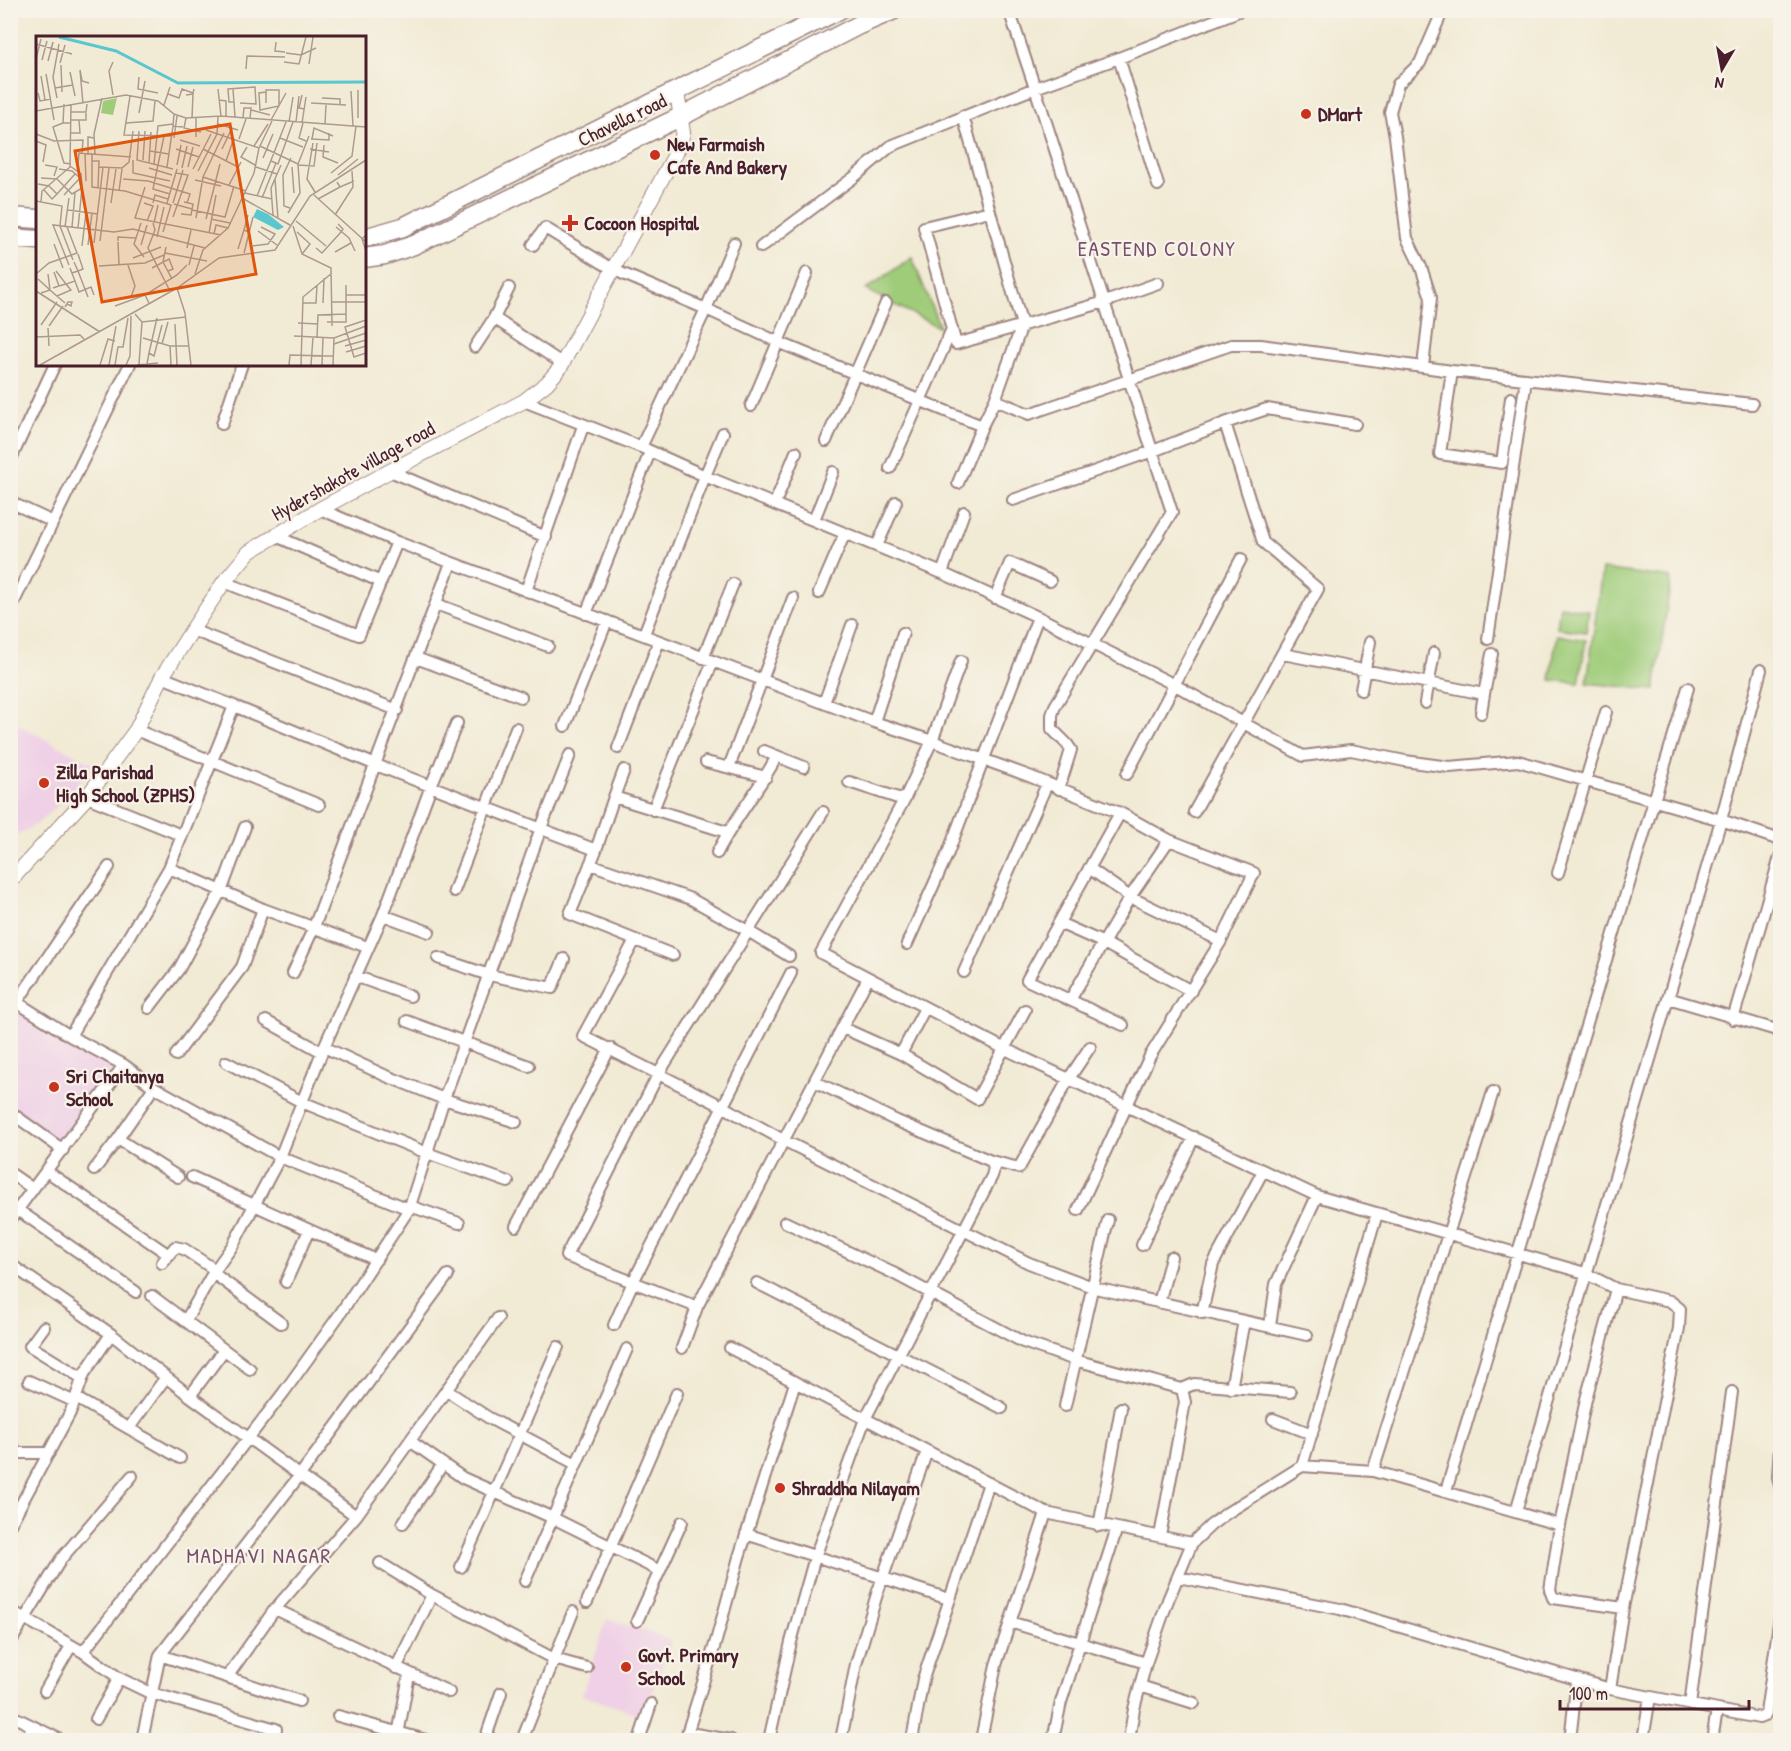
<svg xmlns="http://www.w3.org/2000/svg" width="1791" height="1751" font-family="'Patrick Hand',sans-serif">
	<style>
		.built { fill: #efd0e6 }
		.green { fill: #9fcc79; stroke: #747652; stroke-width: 1.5 }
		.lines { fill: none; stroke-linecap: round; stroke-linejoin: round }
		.minor-casing { stroke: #9e8480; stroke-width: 14 }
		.tertiary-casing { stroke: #9e8480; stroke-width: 16 }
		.trunk-casing { stroke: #9e8480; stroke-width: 21 }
		.minor { stroke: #fff; stroke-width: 10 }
		.tertiary { stroke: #fff; stroke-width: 14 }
		.trunk { stroke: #fff; stroke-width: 18 }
		.poi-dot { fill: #c8321e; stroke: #f7f3e8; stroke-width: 2 }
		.labels { text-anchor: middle; stroke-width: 4.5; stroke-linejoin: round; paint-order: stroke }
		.poi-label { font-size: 20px; font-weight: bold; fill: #4a1f2b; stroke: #f7f3e8; text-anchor: start }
		.street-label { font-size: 20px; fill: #4a1f2b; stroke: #f7f3e8 }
		.neighbourhood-label { font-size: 21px; letter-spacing: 1.5px; fill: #78506c; stroke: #f7f3e8 }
		.inset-river { fill: none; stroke: #5ac7cf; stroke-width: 3 }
		.inset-road { fill: none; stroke: #ae9990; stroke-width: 1.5 }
		.view { fill: #e0560e; fill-opacity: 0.15; stroke: #e0560e; stroke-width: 3 }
		.inset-edge { fill: none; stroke: #4a1f2b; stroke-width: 3 }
	</style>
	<rect width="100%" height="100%" fill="#f7f3e8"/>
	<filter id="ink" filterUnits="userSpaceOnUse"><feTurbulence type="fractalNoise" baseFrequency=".0167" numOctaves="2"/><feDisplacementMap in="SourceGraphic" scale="12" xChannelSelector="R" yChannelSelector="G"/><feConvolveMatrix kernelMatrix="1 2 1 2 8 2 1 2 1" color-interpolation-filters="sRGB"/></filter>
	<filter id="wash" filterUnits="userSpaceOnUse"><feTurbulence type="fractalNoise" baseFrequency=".008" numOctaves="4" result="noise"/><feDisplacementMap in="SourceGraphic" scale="24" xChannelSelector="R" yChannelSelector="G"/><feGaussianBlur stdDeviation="1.35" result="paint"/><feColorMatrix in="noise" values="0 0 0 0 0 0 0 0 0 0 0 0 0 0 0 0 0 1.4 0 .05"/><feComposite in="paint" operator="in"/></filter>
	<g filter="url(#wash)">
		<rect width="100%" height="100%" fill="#f1ead4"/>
		<path class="built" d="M11 721 93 764 61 802 37 824 11 839Z
			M11 1003 114 1065 58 1141 11 1109Z
			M607 1619 672 1640 643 1716 582 1695Z"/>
		<path class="green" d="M912 257 940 328 866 290Z
			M1602 569 1671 578 1655 690 1587 683Z
			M1560 606 1589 611 1586 632 1557 628Z
			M1557 635 1586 640 1579 683 1550 680Z"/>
	</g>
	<g filter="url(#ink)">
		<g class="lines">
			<g class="minor-casing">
				<path id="minor" d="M1009 10 1035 88 1172 512 1055 706 1052 715V729L1067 744 1071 750 1059 789
					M1119 58 1158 185
					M990 211 924 227 956 344 1105 302 1158 283
					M533 245 545 228 614 270 706 309 778 342 982 426
					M761 247 853 178 891 146 1035 88 1119 58 1241 10
					M494 318 509 288
					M475 347 494 318 563 364
					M1423 366 1431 298 1421 267 1407 238 1395 136 1390 112 1398 84 1420 63 1443 10
					M1452 371 1440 454 1502 463 1511 398
					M995 400 1029 414 1231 345H1261L1452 371 1752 404
					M524 401 641 447 705 476 942 573 1038 617 1175 685 1303 756 1351 750 1405 761 1449 767 1518 761 1721 820 1780 840
					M751 406 807 273
					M222 424 242 364
					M826 441 886 303
					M641 447 706 309 734 243
					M10 461 55 364
					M890 468 952 329
					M390 471 546 537
					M958 483 982 426 995 400 1022 325 963 116
					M1013 500 1153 451 1225 423 1267 409 1355 424
					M10 502 53 522 10 610
					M775 503 796 452
					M320 509 397 542 874 722 932 741 1029 776 1120 813 1169 840 1254 873 1221 941 1150 1056 1078 1210
					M814 520 833 472
					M53 522 130 364
					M276 536 381 582
					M877 546 896 502
					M942 573 964 512
					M224 582 359 635 397 542
					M526 591 583 426
					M819 593 845 533
					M995 598 1010 563 1050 581
					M436 604 548 646
					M586 614 650 452
					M192 630 397 710
					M644 634 705 476 723 433
					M1488 639 1526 379
					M1283 654 1484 694 1492 654
					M416 658 521 697
					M703 658 733 584
					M961 661 932 741 904 800 821 953 1003 1048 1317 1196 1585 1273 1616 1289 1670 1301 1680 1309 1679 1328 1623 1608 1610 1689
					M162 677 234 706
					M1361 690 1370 642
					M824 703 852 625
					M1425 703 1434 653
					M1481 713 1484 694
					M874 722 903 633
					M565 726 607 621
					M136 730 319 805
					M618 748 659 641
					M764 751 804 767
					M706 762 766 777
					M729 767 793 598
					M1127 774 1241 559
					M849 782 904 800
					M87 797 181 835
					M614 797 624 770
					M653 810 713 661
					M1194 812 1318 589 1263 542 1225 423
					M1120 813 1027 980 1123 1025
					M717 853C734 819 759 790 777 756
					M590 864 691 899 748 931 789 956
					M169 868 263 909 367 947
					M1089 868 1130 897 1221 941
					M1558 873 1606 712
					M454 891 516 728
					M383 915 429 932
					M1059 923 1104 943 1191 991
					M635 940 583 1036 722 1106 785 1141 1029 1263 1095 1288 1307 1335
					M907 944 948 853 1038 617
					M673 955 570 914 596 850 614 797 727 832
					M438 958 489 975 552 988 564 959
					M964 972 1047 784
					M293 973 314 927 451 563
					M355 976 410 996
					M10 998 70 1036 124 1065 154 1087 280 1157 409 1209
					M1668 998 1780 1031
					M1070 1000 1130 897 1169 840
					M17 1002 109 867
					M149 1008 179 969 222 889 245 827
					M1733 1019 1780 857
					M266 1021 322 1052
					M407 1021 529 1066
					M843 1028 901 1054 977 1099 1025 1010
					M70 1036 169 868 234 706 376 765 596 850
					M324 1047 384 1075 444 1099 516 1122
					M901 1054 925 1008
					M176 1055 242 967 263 909
					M226 1062 302 1102 427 1153 508 1182
					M10 1112 63 1150
					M118 1139 154 1087
					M991 1161 1019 1168 1068 1080 1090 1047
					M94 1170 118 1139 178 1177
					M48 1172 169 1255
					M10 1173 33 1189
					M192 1177 376 1260
					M410 1206 459 1223
					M18 1210 136 1292
					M10 1220 124 1065
					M785 1222 893 1273 1023 1342 1075 1360 1182 1389 1185 1402 1160 1536
					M516 1226 610 1048
					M1142 1245 1194 1137
					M162 1263 175 1247 184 1249 215 1270
					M10 1264 111 1334 190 1396 356 1516
					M213 1273 281 1323
					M286 1282 309 1230
					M757 1283 1002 1408
					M1616 1289 1586 1399 1560 1525 1550 1590 1553 1598 1623 1608
					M152 1296 250 1369
					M1159 1303 1171 1257
					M697 1307 566 1256 659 1073 823 812
					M1202 1313 1213 1264 1263 1171
					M186 1320 213 1273 233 1245 280 1157 324 1047 383 915 431 786 457 723
					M614 1325 633 1282 791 973
					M1270 1326 1276 1284 1317 1196
					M44 1327 30 1346 82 1378
					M682 1348 697 1307 868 978
					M730 1348 1046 1513 1117 1528 1061 1702 1053 1740
					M29 1381 75 1402
					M1231 1388 1244 1321
					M1182 1389 1194 1384 1290 1392
					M446 1390 489 1418 576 1464
					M190 1396 224 1350
					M76 1398 180 1458
					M1065 1406 1108 1220
					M1273 1419 1312 1434
					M129 1428 166 1377
					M410 1441 463 1478 553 1518 660 1571
					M1780 1446 1778 1477 1780 1486
					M10 1459 18 1453H49
					M1302 1466 1377 1214
					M1373 1471 1493 1092
					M1446 1491 1688 688
					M1516 1511 1721 820 1761 670
					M403 1523 443 1464
					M10 1525 71 1411 84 1374 111 1334
					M1099 1526 1121 1408
					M1117 1528 1192 1543
					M746 1534 949 1599
					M380 1563 432 1595 554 1659 587 1668
					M461 1567 558 1347
					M1178 1577 1340 1609 1610 1689 1759 1718 1764 1716 1766 1713 1780 1616
					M525 1581 627 1349
					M587 1602 677 1393
					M275 1609 449 1692
					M10 1610 83 1652 119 1678 148 1692 276 1729
					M637 1621 682 1522
					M1010 1622 1146 1663
					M10 1643 61 1559 132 1476
					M83 1652 284 1392 340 1314 409 1209 444 1099 541 828 570 755
					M160 1655 299 1701
					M396 1668 432 1595
					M227 1677 275 1609 356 1516 498 1318
					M1140 1686 1194 1703
					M45 1691 71 1646
					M1690 1705 1732 1392
					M10 1715 61 1740
					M338 1716 426 1740
					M96 1719 119 1678
					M689 1733 731 1740
					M25 1740 33 1726
					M142 1740 160 1655 300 1475 448 1275
					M397 1740 409 1675
					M485 1740 501 1693
					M522 1740 573 1612
					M639 1740 651 1704
					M685 1740 716 1641 739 1557 795 1383
					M769 1740 791 1642 815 1557 865 1419 992 1176 994 1168 991 1161 897 1121 816 1082
					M841 1740 856 1664 877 1594 927 1451
					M912 1740 923 1679 989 1483
					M981 1740 996 1665 1046 1513
					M1129 1740 1134 1709 1146 1663 1168 1600 1192 1543 1211 1525 1227 1513 1302 1466 1373 1471 1560 1525
					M1570 1740 1577 1679
					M1643 1740 1650 1697
					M1712 1740 1717 1710"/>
			</g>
			<g class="tertiary-casing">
				<path id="tertiary" d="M10 881 87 797 136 730 162 677 192 630 224 582 249 552 320 509 390 471 524 401 547 383 560 368 679 147 683 133 677 92"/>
			</g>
			<g class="trunk-casing">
				<path id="trunk" d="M10 217 38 219
					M10 238 38 240
					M364 238 403 227 839 10
					M364 258 385 255 414 245 682 116 859 25 894 10"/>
			</g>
			<use href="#minor" class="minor"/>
			<use href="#tertiary" class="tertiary"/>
			<use href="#trunk" class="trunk"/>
		</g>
	</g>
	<g class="poi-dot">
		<circle cx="1306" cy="114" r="6"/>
		<circle cx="655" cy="155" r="6"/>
		<path d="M567 214h6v6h6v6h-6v6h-6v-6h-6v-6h6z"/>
		<circle cx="44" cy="783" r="6"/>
		<circle cx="54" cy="1087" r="6"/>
		<circle cx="780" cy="1488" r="6"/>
		<circle cx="626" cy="1667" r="6"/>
	</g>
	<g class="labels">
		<g class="poi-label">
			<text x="1318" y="121">DMart</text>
			<text x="667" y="151">New Farmaish<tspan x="667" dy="23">Cafe And Bakery</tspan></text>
			<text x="584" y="230">Cocoon Hospital</text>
			<text x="56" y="779">Zilla Parishad<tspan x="56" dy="23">High School (ZPHS)</tspan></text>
			<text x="66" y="1083">Sri Chaitanya<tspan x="66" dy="23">School</tspan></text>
			<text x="792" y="1495">Shraddha Nilayam</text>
			<text x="638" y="1662">Govt. Primary<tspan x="638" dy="23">School</tspan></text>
		</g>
		<g class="street-label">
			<text transform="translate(622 120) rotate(-26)" y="7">Chavella road</text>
			<text transform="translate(353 471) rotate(-29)" y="7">Hydershakote village road</text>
		</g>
		<g class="neighbourhood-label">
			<text x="1157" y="256">EASTEND COLONY</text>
			<text x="259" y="1563">MADHAVI NAGAR</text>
		</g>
	</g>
	<g transform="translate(36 36)">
		<rect width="330" height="330" fill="#f1ead4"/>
		<path d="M81 62 77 79 65 77 67 65Z" fill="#9fcc79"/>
		<path d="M221 173 232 178 248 191 242 194 217 181Z" fill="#5ac7cf"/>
		<path class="inset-river" d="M23 1 80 15 142 47 330 46"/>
		<path class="inset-road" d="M240 6 239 15 249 16M0 8 36 18M250 17 265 19 280 12M0 23 5 3M6 24 11 5M12 25 17 6M77 26 73 35 77 59M248 26 263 28 270 1M24 27 29 9M273 28 277 1M25 29 26 56M210 33 211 20 249 21M34 36 39 60M10 38 18 84M5 40 9 64M103 41 102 53 122 57M19 52 37 49M182 53 185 80M197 53 199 81M322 54V82M315 55 317 90M2 57 4 65 15 63M132 58 143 62 146 53 157 57 158 53M150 59 157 58 156 82M266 59 263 72 268 73M94 60 88 99 135 100M21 62 17 41 23 8M286 62 304 63V69M183 64 190 65V80M198 66H193L192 53 219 51 220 68 204 67M230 67V54H243V70L224 74 223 57 230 56M275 67 310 69M28 68 27 87H35M47 68 44 34 46 45 53 47M128 69 134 51M215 74 234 79M0 75 90 59 122 65 138 78 150 82 185 80 330 91M35 76H50L51 68M103 77 109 45M138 78 137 90 147 91M150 82 148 92 165 96M207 82 208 72H215L214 83M35 84H50V77M235 84 250 57M253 86 257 61M260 86 263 60M27 87 17 91 28 127 35 128M90 87 117 85 119 65M266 87 270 61M267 87 263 102 270 105M182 88 202 94M289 88 290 69M170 94 223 112M103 95 101 124 137 133M35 97H44L43 84M0 98 18 105 47 104 46 117M128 100 117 153 134 158M160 101V82M138 102 141 80M244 102 267 111M203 103 210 83M275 103 293 104V97M276 103 278 92 297 100M144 104 164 110M0 105 10 109 7 126M277 107 271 143 279 156M288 109 287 121 302 127M218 110 232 88M224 110 262 128M211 111 205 121 219 129M140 113 163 121M167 113 202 131M186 113 196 92M274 113 293 116M114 115 133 118M49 117 50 145M52 117V101L58 102M56 118V151L89 155 135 169 127 196M59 118 58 98 66 62M227 122 237 98M97 124V137L134 145M107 124 109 95M56 125H63L62 152M190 125 198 102M235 125 242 128 257 86M113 126 115 96M42 128 43 117 95 121M118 128 122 90 137 88M9 129 21 131 18 140M141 129 145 109M262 129 278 130 281 107M34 130 45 138 46 150M63 131 86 132 93 126 97 95M131 131 137 90M152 131 157 111M220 131 241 138M256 131 258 157M113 132 136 139M146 132 151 110M23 133 36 135 44 142 28 159M157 133 175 98M162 135 181 98 182 80M295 137 316 120 320 90M302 139 322 123M167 141 210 155M5 142 21 143 36 158 46 152M87 143 112 145 154 158 151 167M239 143 242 183M159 144 185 150M301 146 304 151 318 145M2 148 13 150 21 158 16 163 8 154M193 149 205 126M109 151 99 182 185 199M235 152 237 179M235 152 245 129M83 155 86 133M209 157 236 163M21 158 39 138M278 159 330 206M221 160 250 86M206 162 254 189M226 162 240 127M282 163 304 151M0 165 26 170 24 190M5 166 6 155 34 131 35 68M75 167 80 133M108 167 117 170 111 185M117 167 119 159 132 163M131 167 141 133M137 167 147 134M138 168 156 173M254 172 248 170 247 139 255 122M32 174 62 178M156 174 189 181 198 150M252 177 264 157 262 128 273 100M145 178 155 179 157 168 148 166M212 179 208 194 213 196M299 179 317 151 316 135M137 181 152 139 140 137M160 182 167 141 188 97M170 183 184 128M175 183 194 187M260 185 290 210M105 187 98 208 108 221M117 187 119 194 112 212 134 255M118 187 122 169M24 190 37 224M257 190 266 218 295 232 296 290M29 191 33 162M36 191 39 157M300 191 313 202 319 215M42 192 46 152M222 195 241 209M261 196 274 208 266 218M173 197 180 159M178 198 180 189 192 192M330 199 326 203 330 215M121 201 128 171M64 205 73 132M82 205V201L100 202M82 206 83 229M58 207 67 131M18 208 27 232M52 209 56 177M105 209 111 189M46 210 50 177M217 210 232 208 239 198 225 191M130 211 127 226 136 243M151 212 155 194M280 212 286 217 305 196 307 193 302 188M202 213 208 194M299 216 315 207M129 217 171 225M208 217 217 181M97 222 125 211M38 226 42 235 47 233 42 218M33 229 17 189 78 196 97 193 169 212M92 229 99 250 95 261M153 229 158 210M63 230 109 227 128 219M116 232 133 223 137 233 132 235M20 235 30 248 23 250M36 237 42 235 52 261M0 238 13 227 41 217 31 191M12 238 14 254 29 267M159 238 167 214 192 192 218 137 223 112 236 85M2 243 14 254 5 257M39 245 43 256 55 251 58 259M17 252 23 250 18 236M141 252 149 277 155 329M0 255 64 296M310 259H330M21 260 35 254 30 248 39 245 34 232M296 266H330M113 267 109 259 141 239 151 229M267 267H280L281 249M287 267 288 242M79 270 109 259M29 271 32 266H36L35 270 31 268M99 278 106 286 103 328M330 284 309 291 318 321 330 317M106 286 150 281M291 286H310V249M262 287 282 288M139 288 141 329M5 289 21 266M13 290 27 270M12 292 13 310M258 300 298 302 330 290M0 301 44 299 48 303M281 301 282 279 310 278M107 302 134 310H152M126 308 132 286M298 308 330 297M134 310 135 329M309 310 330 304M310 316 330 310M113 317 121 282M111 328 113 317 118 320 126 289M4 329 141 252 183 222 239 214 274 160 330 124M64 329 72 303 79 305M73 329 80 290M79 329 82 311H87L92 282M90 329 94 320 95 280M101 329 122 327M253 329 254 319 297 320M265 329 267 261 296 237M275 329 277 301M286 329 287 301M297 329 298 302"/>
		<path class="view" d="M194 88 220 238 66 266 39 115Z"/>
		<rect width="330" height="330" class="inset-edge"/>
	</g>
	<rect width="1791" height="1751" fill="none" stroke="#f7f3e8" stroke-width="36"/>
	<g transform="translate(1722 69) rotate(190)" stroke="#f7f3e8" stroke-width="4.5" paint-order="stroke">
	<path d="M0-4.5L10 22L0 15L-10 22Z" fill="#4a1f2b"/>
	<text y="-9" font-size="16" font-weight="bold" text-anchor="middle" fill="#4a1f2b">N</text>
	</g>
	<path d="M1560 1700v9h189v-9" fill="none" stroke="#4a1f2b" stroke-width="3"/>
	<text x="1569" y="1700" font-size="18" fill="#4a1f2b" stroke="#f7f3e8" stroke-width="4.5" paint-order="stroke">100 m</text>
</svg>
